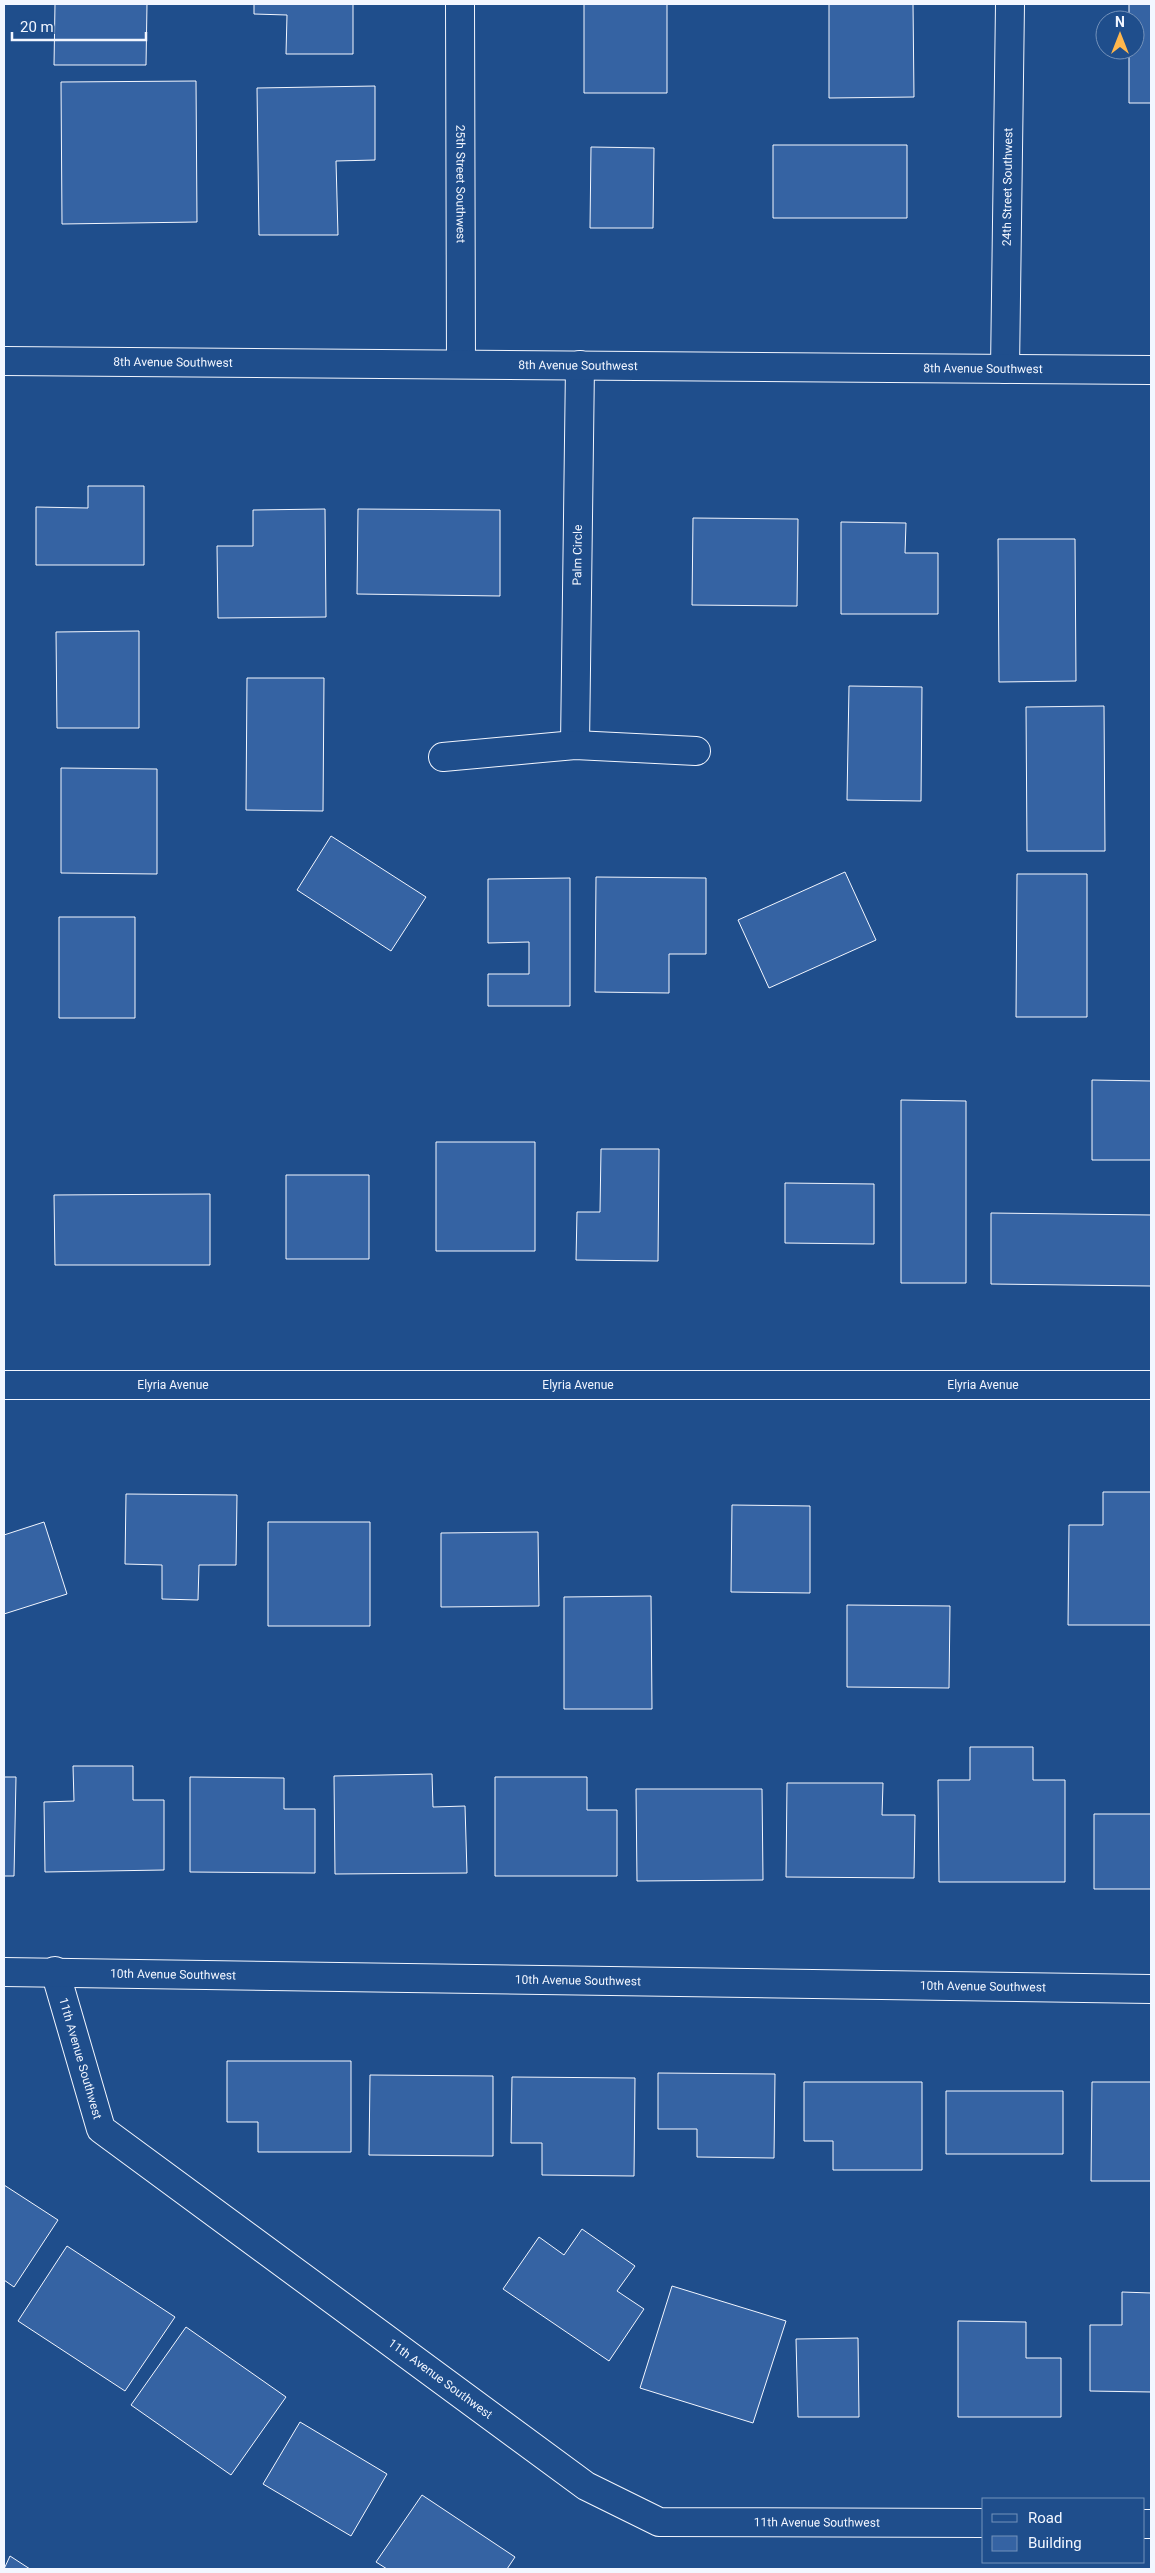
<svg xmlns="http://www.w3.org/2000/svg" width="1155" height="2573" font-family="Roboto,sans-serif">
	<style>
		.building { fill: #3563a3; stroke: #f2f6ff }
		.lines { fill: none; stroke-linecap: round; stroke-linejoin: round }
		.street-casing { stroke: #f2f6ff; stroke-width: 30 }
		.secondary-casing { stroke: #f2f6ff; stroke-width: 30 }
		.street { stroke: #1f4e8c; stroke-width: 28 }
		.secondary { stroke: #1f4e8c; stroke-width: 28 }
		.labels { text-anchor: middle; stroke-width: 4; stroke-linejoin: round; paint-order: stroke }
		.street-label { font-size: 12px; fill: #f2f6ff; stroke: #1f4e8c }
	</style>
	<rect width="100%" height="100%" fill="#1f4e8c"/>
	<path class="building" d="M55 4H147L146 65H54Z
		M254 4H353V54H286L287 15 254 14Z
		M584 4H667V93H584Z
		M829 4H913L914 97 829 98Z
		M1129 4H1151V103H1129V50H1135V20H1129Z
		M196 81 197 222 62 224 61 82Z
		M375 86V160L336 161 338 235H259L257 88Z
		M773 145H907V218H773Z
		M591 147 654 148 653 228H590Z
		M88 486H144V565H36V507L88 508Z
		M325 509 326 617 218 618 217 546H253V510Z
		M358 509 500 510V596L357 594Z
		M693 518 798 519 797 606 692 605Z
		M841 522 906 523 905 553H938V614H841Z
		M998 539H1075L1076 681 999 682Z
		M139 631V728H57L56 632Z
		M247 678H324L323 811 246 810Z
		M849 686 922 687 921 801 847 800Z
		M1104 706 1105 851H1027L1026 707Z
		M61 768 157 769V874L61 873Z
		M331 836 426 897 391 951 297 890Z
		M845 872 876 940 769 988 738 920Z
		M1017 874H1087V1017H1016Z
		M596 877 706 878V954H669V993L595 992Z
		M570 878V1006H488V974H529V942L488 943V879Z
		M59 917H135V1018H59Z
		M1092 1080 1151 1081V1160H1092Z
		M901 1100 966 1101V1283H901Z
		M436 1142H535V1251H436Z
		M601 1149H659L658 1261 576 1260 577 1212H600Z
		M286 1175H369V1259H286Z
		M785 1183 874 1184V1244L785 1243Z
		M210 1194V1265H55L54 1195Z
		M991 1213 1151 1215V1286L991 1284Z
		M1103 1492H1151V1625H1068L1069 1525H1103Z
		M126 1494 237 1495 236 1565H199L198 1600 162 1599V1565L125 1564Z
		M732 1505 810 1506V1593L731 1592Z
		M44 1522 67 1594 4 1614V1535Z
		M268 1522H370V1626H268Z
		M538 1532 539 1606 441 1607V1533Z
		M651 1596 652 1709H564V1597Z
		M847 1605 950 1606 949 1688 847 1687Z
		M970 1747H1033V1780H1065V1882H939L938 1780H970Z
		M73 1766H133V1800H164V1870L45 1872 44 1802 74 1801Z
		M432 1774 433 1807 465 1806 467 1873 335 1874 334 1776Z
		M4 1777H16L14 1876H4Z
		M190 1777 284 1778V1809H315V1873L190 1872Z
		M495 1777H587V1810H617V1876H495Z
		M787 1783H883L882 1815H915L914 1878 786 1877Z
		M636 1789H762L763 1880 637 1881Z
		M1094 1814H1151V1889H1094Z
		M227 2061H351V2152H258V2122H227Z
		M658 2073 775 2074 774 2158 697 2157V2129H658Z
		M370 2075 493 2076V2156L369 2155Z
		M512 2077 635 2078 634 2176 542 2175V2143H511Z
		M804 2082H922V2170H833V2141H804Z
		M1092 2082H1151V2181H1091Z
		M946 2091H1063V2154H946Z
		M4 2185 58 2220 14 2287 4 2280Z
		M582 2229 635 2266 617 2291 644 2309 609 2361 503 2289 539 2237 564 2255Z
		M67 2246 175 2317 125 2391 18 2321Z
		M672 2286 786 2321 753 2423 640 2388Z
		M1122 2292 1151 2293V2392L1090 2391V2325H1122Z
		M958 2321 1026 2322V2358H1061V2417H958Z
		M186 2327 286 2397 231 2475 131 2405Z
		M858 2338 859 2417H798L796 2339Z
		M300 2422 387 2474 351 2536 263 2484Z
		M422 2495 515 2557 507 2569H387L376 2562Z
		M10 2556 30 2569H4Z"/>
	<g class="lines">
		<g class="street-casing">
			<g id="street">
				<path id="s1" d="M460 4 461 364"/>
				<path id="s2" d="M1005 369 1010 4"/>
				<path id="s3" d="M575 745 580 365"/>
				<path d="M443 757 575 745 696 751"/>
				<path id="s4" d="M4 1385H1151"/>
				<path id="s5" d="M55 1971 101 2129 586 2486 659 2522 984 2523"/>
				<path id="s6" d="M4 1972 1151 1989"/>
				<path d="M1144 2524H1151"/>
			</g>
		</g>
		<g class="secondary-casing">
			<g id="secondary">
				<path id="s7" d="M4 361 1151 370"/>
			</g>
		</g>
		<use href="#street" class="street"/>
		<use href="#secondary" class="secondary"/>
	</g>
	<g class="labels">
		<g class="street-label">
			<text dy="4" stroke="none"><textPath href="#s1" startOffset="180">25th Street Southwest</textPath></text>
			<text dy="4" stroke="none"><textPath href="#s2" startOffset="182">24th Street Southwest</textPath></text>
			<text dy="4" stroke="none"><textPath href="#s7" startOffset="169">8th Avenue Southwest</textPath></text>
			<text dy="4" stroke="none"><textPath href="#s7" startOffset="574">8th Avenue Southwest</textPath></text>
			<text dy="4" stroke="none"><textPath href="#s7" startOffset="979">8th Avenue Southwest</textPath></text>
			<text dy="4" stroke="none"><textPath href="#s3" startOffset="190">Palm Circle</textPath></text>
			<text dy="4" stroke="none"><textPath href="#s4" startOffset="169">Elyria Avenue</textPath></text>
			<text dy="4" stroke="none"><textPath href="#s4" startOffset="574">Elyria Avenue</textPath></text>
			<text dy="4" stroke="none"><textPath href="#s4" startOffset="979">Elyria Avenue</textPath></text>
			<text dy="4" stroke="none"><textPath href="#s6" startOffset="169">10th Avenue Southwest</textPath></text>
			<text dy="4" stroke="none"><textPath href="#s6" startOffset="574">10th Avenue Southwest</textPath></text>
			<text dy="4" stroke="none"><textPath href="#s6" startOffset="979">10th Avenue Southwest</textPath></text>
			<text dy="4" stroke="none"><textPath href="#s5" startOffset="91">11th Avenue Southwest</textPath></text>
			<text dy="4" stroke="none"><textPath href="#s5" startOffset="586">11th Avenue Southwest</textPath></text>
			<text dy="4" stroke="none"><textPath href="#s5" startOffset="1006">11th Avenue Southwest</textPath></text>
		</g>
	</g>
	<rect width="1155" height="2573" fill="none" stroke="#f2f6ff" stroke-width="10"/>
	<rect x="982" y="2498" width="162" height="65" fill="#1f4e8c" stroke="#7391ba"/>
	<rect x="992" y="2514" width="25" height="8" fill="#1f4e8c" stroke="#7391ba"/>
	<text x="1028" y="2523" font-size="15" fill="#f2f6ff">Road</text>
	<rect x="992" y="2536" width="25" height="15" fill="#3563a3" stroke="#7391ba"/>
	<text x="1028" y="2548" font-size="15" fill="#f2f6ff">Building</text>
	<g transform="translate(1120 35)"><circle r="24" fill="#1f4e8c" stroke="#7391ba"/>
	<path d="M0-4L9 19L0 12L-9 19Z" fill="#ffb74d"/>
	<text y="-8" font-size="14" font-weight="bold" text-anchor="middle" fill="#f2f6ff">N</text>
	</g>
	<path d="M12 32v8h134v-8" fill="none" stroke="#f2f6ff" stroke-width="2.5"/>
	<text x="20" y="32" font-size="15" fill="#f2f6ff" stroke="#1f4e8c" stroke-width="4" paint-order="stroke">20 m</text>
</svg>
